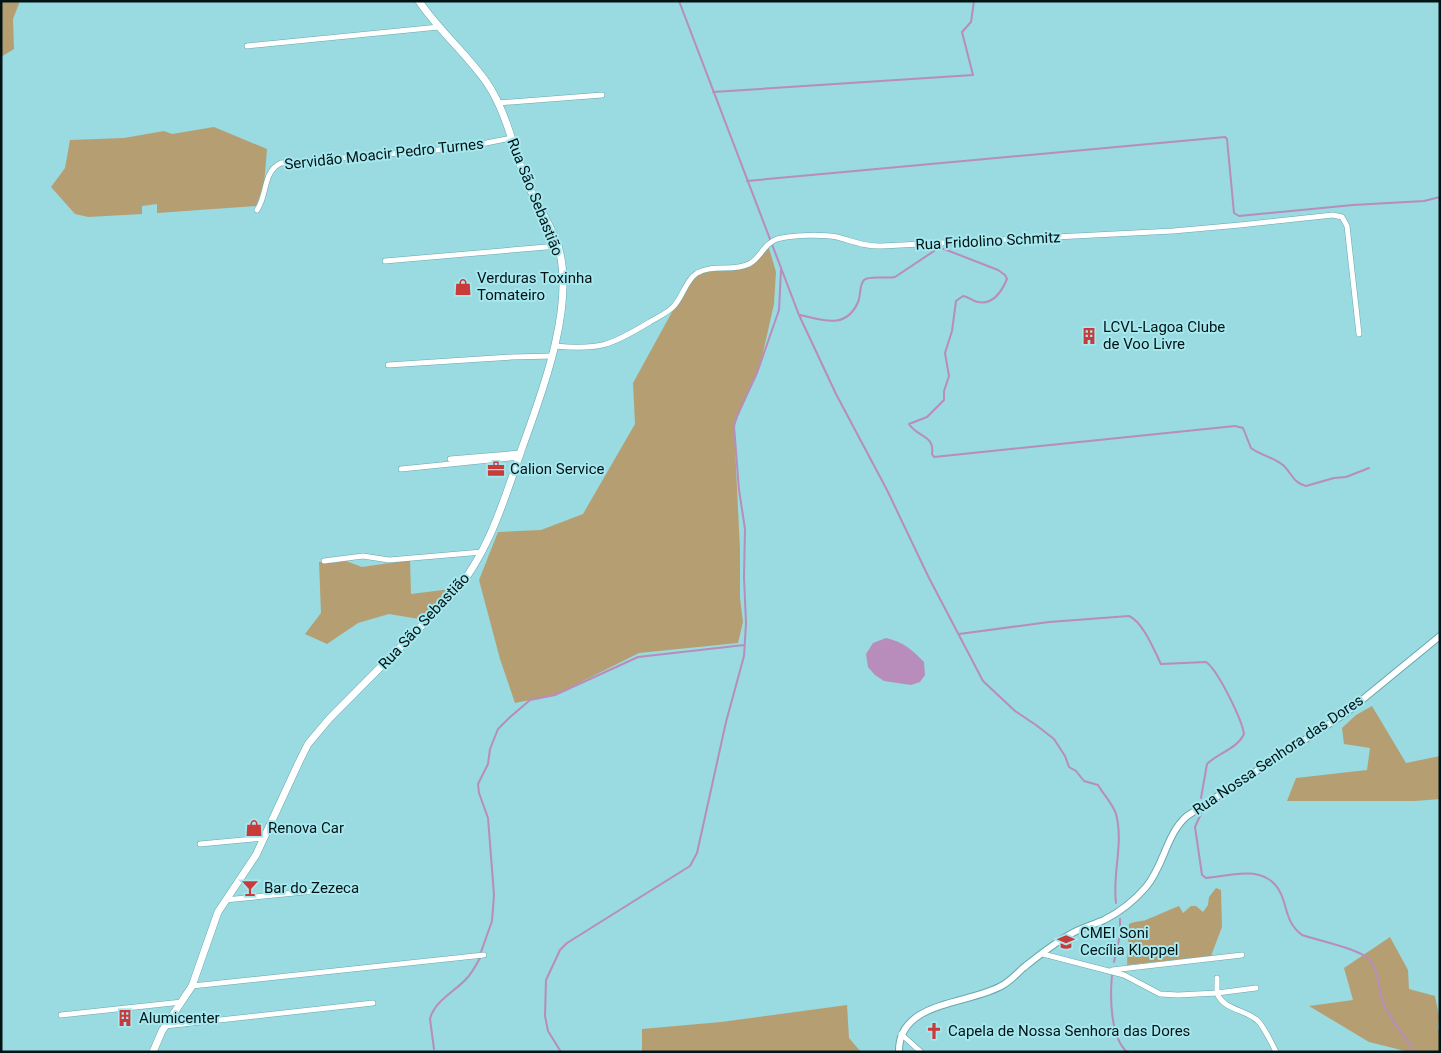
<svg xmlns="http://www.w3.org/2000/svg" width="1441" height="1053" font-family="Roboto,sans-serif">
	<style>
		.green { fill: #b59f72 }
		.water { fill: #b88cbb }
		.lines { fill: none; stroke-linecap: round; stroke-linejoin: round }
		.stream { stroke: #b88cbb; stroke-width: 2 }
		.minor-casing { stroke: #68a7ae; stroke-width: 6 }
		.tertiary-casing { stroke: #68a7ae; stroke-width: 8 }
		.secondary-casing { stroke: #68a7ae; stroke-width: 8 }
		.minor { stroke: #fff; stroke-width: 5 }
		.tertiary { stroke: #fff; stroke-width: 6 }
		.secondary { stroke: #fff; stroke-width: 7 }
		.labels { text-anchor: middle; stroke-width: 4; stroke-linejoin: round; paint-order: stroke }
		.street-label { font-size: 15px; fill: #001416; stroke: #a7e8ef }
		.poi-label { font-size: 15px; fill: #001416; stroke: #a7e8ef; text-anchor: start }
	</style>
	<rect width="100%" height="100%" fill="#9adae1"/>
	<path class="green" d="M1 1H20L13 19 14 49 1 57Z
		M214 127 267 149 264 185 256 206 157 213V204L142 206V214L88 217 75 214 51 187 65 168 70 140 124 138 164 131 172 134Z
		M769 248 776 272 774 304 760 366 734 426 740 549V598L743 622 738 643 639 653 555 695 515 703 500 659 479 580 498 532 541 530 583 514 635 424 633 383 678 301 696 274 740 267Z
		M410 560 411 594 451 589 419 619 389 614 358 623 327 644 305 634 321 613 319 562 332 563 346 561 362 567Z
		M1372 706 1406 763 1440 756V799L1415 801H1287L1296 778 1367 770 1370 748 1344 744 1342 728 1356 715Z
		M1216 888 1221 890 1222 927 1211 956 1127 965 1129 924C1138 920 1143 922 1148 919 1159 915 1168 910 1179 906L1183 913 1191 906H1196L1203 912 1208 905 1209 897Z
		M1390 937 1408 970 1409 989 1435 996 1439 1016 1438 1029H1440V1052H1409L1369 1042 1309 1006 1353 1000 1344 968Z
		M847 1005 849 1038 861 1052H642V1029L721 1022Z"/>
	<path class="water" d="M886 638C904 642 912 650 924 662L925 675 920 682 911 685 884 681 875 675 868 667 866 654 873 643Z"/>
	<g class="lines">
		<path class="stream" d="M679 1 799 315 836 394 887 490 929 578 983 681 1015 711 1036 725 1054 739 1065 756 1069 767 1076 771 1084 781 1098 785C1103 794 1113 804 1116 814 1124 844 1112 874 1116 903
			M713 92 973 75 962 32 971 22 974 1
			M747 181 1225 137 1227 139 1234 213 1239 216 1353 205 1424 201 1440 197
			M800 315C822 320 846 330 858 302 861 296 859 285 864 280 869 275 887 279 895 277L937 249H944L998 270 1005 275 1007 279C1002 291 993 305 978 302 973 301 969 297 963 296L956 301 952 331 945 353 949 376 944 391V400L927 417 909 424C918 438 935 435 932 454L934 457 1235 426 1243 428 1251 448C1260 455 1273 457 1283 465 1291 472 1294 484 1306 486L1334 478 1346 477 1369 468
			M959 634 1049 622 1129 616C1143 622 1154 650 1161 664L1206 662C1218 670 1242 720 1244 734 1237 749 1218 753 1207 764L1201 798
			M1203 809 1195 827 1202 875 1206 878C1237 875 1273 862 1284 902 1288 916 1290 926 1302 935 1317 940 1360 949 1370 960 1380 973 1378 993 1385 1007 1393 1023 1405 1037 1415 1052
			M481 952 492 921 494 895 488 818 479 793 478 784 488 764 490 749 498 729 509 718 530 700 555 695 638 657 744 645
			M1114 962 1120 935V919
			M1112 975C1110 996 1110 1037 1127 1052
			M434 1049 430 1019C434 1001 456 991 467 978 472 973 476 965 480 958
			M561 1052 548 1031 545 1016 546 980 560 950 567 943 690 866 697 853 726 722 744 656 746 623 744 577 745 529 739 490 734 426 737 416 757 373 779 310 781 270"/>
		<g class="minor-casing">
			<path id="minor" d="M247 46 439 27
				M498 103 602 95
				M257 210C268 195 262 172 281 163L461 148 511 138
				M385 261 558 246
				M555 346C599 350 610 346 648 323 656 318 666 314 673 307 683 297 685 281 697 273 712 264 733 272 749 264 761 258 763 244 777 239 792 235 822 234 837 237 852 241 866 247 882 246L1173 231 1240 225 1333 215 1342 217 1347 226 1359 334
				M388 365 512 357 552 356
				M450 459 521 453
				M401 469 519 457
				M324 561 363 556 389 560 482 552
				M200 844 264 838
				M225 900 325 890
				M1043 954 1124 975 1160 994 1178 995 1217 993C1224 1011 1246 1009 1258 1021 1263 1026 1273 1045 1276 1052
				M1112 970 1242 955
				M1217 978V993L1256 988
				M192 986 484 955
				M61 1015 182 1002
				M165 1026 373 1003
				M901 1034 921 1052"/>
		</g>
		<g class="tertiary-casing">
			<path id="tertiary" d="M899 1052C898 1000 970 1005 1003 985 1010 981 1017 974 1023 968 1037 957 1053 944 1069 935 1080 928 1093 925 1104 920 1120 912 1134 901 1146 887 1164 866 1166 834 1187 816L1346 713 1440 636"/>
		</g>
		<g class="secondary-casing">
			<path id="secondary" d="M153 1052 162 1031 192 986 218 912 256 855 299 762 308 744 329 719 453 594C488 555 505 498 522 448 542 393 576 304 558 246 550 222 534 201 525 178 513 147 506 111 487 83 467 54 439 31 419 1"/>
		</g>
		<use href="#minor" class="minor"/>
		<use href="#tertiary" class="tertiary"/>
		<use href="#secondary" class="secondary"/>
	</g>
	<defs>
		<g id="shop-bare" transform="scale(1.35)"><path d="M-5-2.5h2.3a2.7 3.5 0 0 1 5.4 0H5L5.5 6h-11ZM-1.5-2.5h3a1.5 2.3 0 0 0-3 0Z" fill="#c93a3b" stroke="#a7e8ef" stroke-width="2.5" paint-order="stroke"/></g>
		<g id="building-bare" transform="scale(1.35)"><path d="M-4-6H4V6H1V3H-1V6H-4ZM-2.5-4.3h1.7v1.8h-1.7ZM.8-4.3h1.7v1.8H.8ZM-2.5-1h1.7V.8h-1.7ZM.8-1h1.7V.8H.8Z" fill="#c93a3b" stroke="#a7e8ef" stroke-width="2.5" paint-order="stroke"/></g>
		<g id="office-bare" transform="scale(1.35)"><path d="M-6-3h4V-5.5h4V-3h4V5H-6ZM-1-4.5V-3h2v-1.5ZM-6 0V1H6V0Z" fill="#c93a3b" stroke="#a7e8ef" stroke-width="2.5" paint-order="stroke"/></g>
		<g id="bar-bare" transform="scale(1.35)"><path d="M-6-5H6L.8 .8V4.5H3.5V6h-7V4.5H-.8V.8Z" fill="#c93a3b" stroke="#a7e8ef" stroke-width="2.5" paint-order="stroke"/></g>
		<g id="school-bare" transform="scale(1.35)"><path d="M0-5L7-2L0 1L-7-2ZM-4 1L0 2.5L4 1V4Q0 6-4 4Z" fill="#c93a3b" stroke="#a7e8ef" stroke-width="2.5" paint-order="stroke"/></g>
		<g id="church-bare" transform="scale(1.35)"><path d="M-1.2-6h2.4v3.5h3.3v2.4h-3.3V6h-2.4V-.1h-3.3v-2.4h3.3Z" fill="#c93a3b" stroke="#a7e8ef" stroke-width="2.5" paint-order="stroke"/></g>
	</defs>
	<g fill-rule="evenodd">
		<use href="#shop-bare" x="463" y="287"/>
		<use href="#building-bare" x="1089" y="336"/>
		<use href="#office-bare" x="496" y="469"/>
		<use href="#shop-bare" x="254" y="828"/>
		<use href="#bar-bare" x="250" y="888"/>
		<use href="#school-bare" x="1066" y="942"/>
		<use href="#building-bare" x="125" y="1018"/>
		<use href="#church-bare" x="934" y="1031"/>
	</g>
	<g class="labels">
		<g class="street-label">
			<text transform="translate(384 154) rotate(-6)" y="5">Servidão Moacir Pedro Turnes</text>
			<text transform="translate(535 197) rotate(68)" y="5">Rua São Sebastião</text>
			<text transform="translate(988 241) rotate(-3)" y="5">Rua Fridolino Schmitz</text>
			<text transform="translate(424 621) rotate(-47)" y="5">Rua São Sebastião</text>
			<text transform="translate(1278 755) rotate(-34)" y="5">Rua Nossa Senhora das Dores</text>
		</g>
		<g class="poi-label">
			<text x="477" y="283">Verduras Toxinha<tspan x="477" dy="17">Tomateiro</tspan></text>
			<text x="1103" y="332">LCVL-Lagoa Clube<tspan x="1103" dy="17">de Voo Livre</tspan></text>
			<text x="510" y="474">Calion Service</text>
			<text x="268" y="833">Renova Car</text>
			<text x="264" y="893">Bar do Zezeca</text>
			<text x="1080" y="938">CMEI Soni<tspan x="1080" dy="17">Cecília Kloppel</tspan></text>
			<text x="139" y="1023">Alumicenter</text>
			<text x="948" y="1036">Capela de Nossa Senhora das Dores</text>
		</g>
	</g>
	<rect width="1441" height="1053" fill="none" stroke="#001416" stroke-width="5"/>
</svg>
